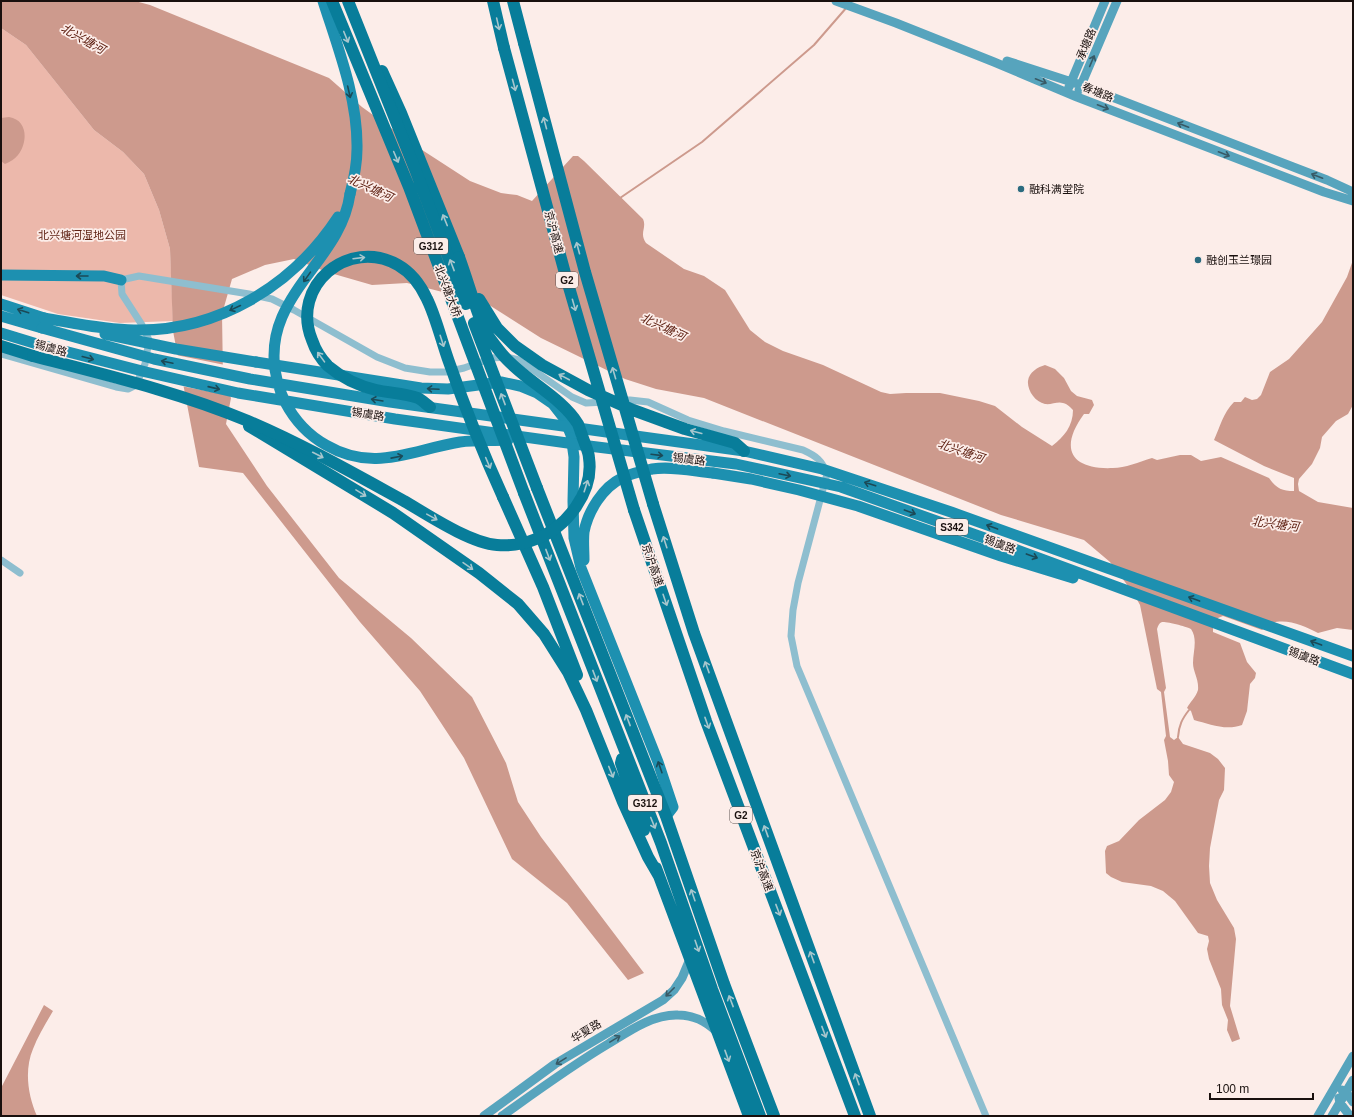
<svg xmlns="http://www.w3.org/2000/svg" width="1354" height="1117" font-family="Arial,'Noto Sans SC',sans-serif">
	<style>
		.green { fill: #ecb8ab }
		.water { fill: #cd9a8d }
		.pier { fill: #fcede9 }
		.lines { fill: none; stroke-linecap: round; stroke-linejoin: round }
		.stream { stroke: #cd9a8d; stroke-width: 2 }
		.street { stroke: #8ebecf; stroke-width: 7 }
		.secondary { stroke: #57a4bd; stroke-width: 9 }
		.primary { stroke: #1d90b0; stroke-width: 11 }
		.highway { stroke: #087d9a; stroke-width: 12 }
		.primary-bridge { stroke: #1d90b0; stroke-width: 11 }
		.highway-bridge { stroke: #087d9a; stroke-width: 12 }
		.oneway { stroke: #a7c6cd }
		.oneway2 { stroke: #385a66 }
		.oneway3 { stroke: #1b4a57 }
		.poi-dot { fill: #2b6b7f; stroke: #fcede9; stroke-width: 1.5 }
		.labels { text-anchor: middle; stroke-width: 3.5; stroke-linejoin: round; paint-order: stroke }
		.shield { fill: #fcede9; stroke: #5d5250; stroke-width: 1 }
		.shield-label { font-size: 10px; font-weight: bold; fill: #19100e }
		.street-label { font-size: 11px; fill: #19100e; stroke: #fcede9 }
		.poi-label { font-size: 11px; fill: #19100e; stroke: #fcede9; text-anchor: start }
		.park-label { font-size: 11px; fill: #5d1f11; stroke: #fcede9 }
		.water-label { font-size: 12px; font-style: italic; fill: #5f2113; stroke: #fcede9 }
	</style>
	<rect width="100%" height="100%" fill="#fcede9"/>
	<path class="green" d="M1 28 26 45 94 130 123 152 144 174 159 210 170 249 173 321 120 323 58 314 1 295Z"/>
	<path class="water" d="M1 1H135L150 5 329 78 362 107 416 146 470 181 501 193 517 195 532 201 573 156H578L584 161 643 219C647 228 639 233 646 243L684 269 704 276 725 290 750 330 765 342 783 351 823 365 881 392 890 394 906 393H940L979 401 995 406 1022 427 1052 446C1064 437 1073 426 1073 410 1071 408 1068 404 1063 403 1058 401 1051 405 1045 404 1035 402 1027 390 1028 381 1029 372 1038 367 1045 365L1055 369 1064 378 1071 391 1077 396 1092 400 1094 405 1089 414H1084C1059 448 1070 470 1113 468 1125 468 1139 462 1152 458L1157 460 1180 455H1191L1201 461 1221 457 1269 478C1276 488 1282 491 1294 491V478L1264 466 1214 440C1220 427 1223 413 1234 402H1241L1245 397 1252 400 1257 399 1261 395 1270 372 1289 359 1322 322 1347 277 1353 260V405L1348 414 1336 421 1322 437 1320 448 1312 464 1299 479 1298 484 1299 491 1318 502 1353 508V630L1337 628 1318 633C1305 626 1287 618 1272 623 1269 625 1265 628 1262 630L1223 616 1218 618 1213 627V632L1240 643 1247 662 1256 673 1255 678 1250 684 1247 711 1242 725C1226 731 1209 724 1194 720L1191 711 1187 708C1190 702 1196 697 1198 690 1199 679 1193 672 1193 663 1193 652 1198 639 1191 629 1189 627 1165 621 1162 622 1159 623 1158 626 1157 629L1166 688 1164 692 1170 737 1174 740 1178 737 1183 744 1210 753 1218 759 1225 768 1224 790 1219 800 1210 848 1209 866 1210 883 1217 900 1234 928 1236 939 1230 1006 1240 1039 1232 1042 1227 1030 1228 1020 1222 1005 1221 989 1209 959 1207 949 1209 941 1208 936 1198 933 1175 901 1163 891 1151 886 1122 882 1111 877 1106 873 1105 851 1107 846 1119 841 1139 820 1165 800 1171 792 1174 782 1169 775 1168 761 1164 740 1166 736 1161 692 1157 689 1140 605 1134 594 1110 562 1084 540 1001 515 704 398 656 389 625 379 541 338 486 303 407 283 372 285 327 272 294 259 265 265 232 279 222 314 223 378 231 398 226 424 267 486 339 578 411 638 472 697 506 763 518 802 541 837 644 973 628 980 567 903 512 859 464 758 420 691 360 622 243 473 199 467 173 331 170 249 159 210 144 174 123 152 94 130 26 45 1 28Z
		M9 117C28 120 28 142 18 155 15 159 10 162 5 164L1 161V118Z
		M44 1005 53 1011C46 1023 38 1036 33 1049 24 1070 28 1096 37 1116H1V1088Z"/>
	<path class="pier" d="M176 355 225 365V378L232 396 181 386Z"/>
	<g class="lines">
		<path class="stream" d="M620 198 702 142 814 45 847 7
			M1178 737C1179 725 1182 719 1189 710"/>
		<path class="street" d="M1 354 116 387 128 389 136 385 145 364 149 340 142 325 122 294 121 280 139 276 249 294 272 299 294 310 377 357 405 368 430 372H446L464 368 492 358 506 357 519 360 572 397 586 403 606 402
			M620 400H630L648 402 688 420 724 431 803 450C816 456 822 460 827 474L798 583 793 610 791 636 797 666 986 1116
			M1 560 20 573"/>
		<path class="secondary" d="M836 1 896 23 994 62 1077 97 1324 192 1353 201
			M1007 61 1081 85 1327 180 1353 192
			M1069 87 1105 1
			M1079 90 1117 1
			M1342 1090 1346 1092 1353 1102
			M1339 1098 1340 1103 1350 1116
			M484 1116 555 1064 663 1000 674 990 682 978 690 959
			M502 1116C537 1091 571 1066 608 1044 629 1031 653 1014 678 1015 694 1015 705 1021 716 1031
			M1318 1116 1353 1056
			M1332 1116 1353 1080"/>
		<path class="primary" d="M323 1C338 48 358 99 357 149 357 164 354 179 350 194
			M1 275 104 276 121 280
			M1 304 44 318
			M1 316 42 328
			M1 333 37 344
			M256 362 421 388 448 389 501 382 520 386 537 393 553 404 564 418 571 435 574 457 573 501 574 538 581 568 658 762 673 807 666 816
			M584 560C584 550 583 541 584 532 588 511 603 487 622 478 631 473 642 471 652 469 672 466 693 471 713 473"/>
		<path class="highway" d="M493 1 504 48
			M513 1 524 43
			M382 71 401 113 459 257
			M1 346 33 356
			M249 426 393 513 479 573 518 604 544 634 568 672 586 710 623 802 648 857 659 876
			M537 488 666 816 724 984 774 1116
			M524 493 661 843 712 989 760 1116
			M503 497 543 587 577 675
			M653 504 694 633 870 1116
			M634 510 706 721 855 1116
			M622 759 621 763 644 830
			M656 868 749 1116"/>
		<path class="primary-bridge" d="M350 194C343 244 301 273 282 317 270 345 272 375 285 402 295 421 308 435 326 445 374 473 411 450 460 442 476 440 492 441 508 440
			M44 318C74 323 104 330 134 330 217 332 293 286 338 217
			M42 328 154 359 250 379 390 402 744 451 822 469 951 512 1353 656
			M105 334 176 349 256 362
			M37 344 146 372 238 393 395 419 589 446 736 464 841 487 990 540 1353 674
			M713 473 751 479 799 490 858 506 1001 556 1073 578"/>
		<path class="highway-bridge" d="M332 1 409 187 524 493
			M348 1 415 169 466 304
			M524 43 585 272 653 504
			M504 48 566 277 634 510
			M479 299 497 328 515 346 542 365 588 390 633 410 685 429 735 443 744 451
			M474 323 537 488
			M33 356C106 375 179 392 248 421 302 444 353 473 404 501 428 515 470 543 497 545 509 546 524 544 536 539 567 527 594 492 589 458 589 453 586 447 584 441 582 436 580 429 578 424 561 396 523 380 502 354 497 348 491 340 486 333 483 328 482 321 479 316 472 297 466 276 459 257
			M430 407C426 404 422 400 418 398 405 393 389 393 376 390 359 386 341 377 328 366 321 359 315 349 312 340 290 286 348 237 398 265 412 273 421 286 427 299 436 317 442 343 449 362 465 408 483 453 503 497"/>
	</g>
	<defs><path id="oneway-shaft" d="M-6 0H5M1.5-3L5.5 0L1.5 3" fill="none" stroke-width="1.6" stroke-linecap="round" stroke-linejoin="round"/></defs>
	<g class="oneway">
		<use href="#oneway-shaft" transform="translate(498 24) rotate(77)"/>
		<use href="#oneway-shaft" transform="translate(346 37) rotate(68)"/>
		<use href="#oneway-shaft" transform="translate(514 85) rotate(75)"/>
		<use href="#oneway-shaft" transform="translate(545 123) rotate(-105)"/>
		<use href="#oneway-shaft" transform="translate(396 157) rotate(67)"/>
		<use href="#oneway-shaft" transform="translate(445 220) rotate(-112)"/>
		<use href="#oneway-shaft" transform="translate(578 248) rotate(-105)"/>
		<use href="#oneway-shaft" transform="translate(359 258) rotate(-7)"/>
		<use href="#oneway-shaft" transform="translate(452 265) rotate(-111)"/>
		<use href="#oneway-shaft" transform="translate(574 305) rotate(74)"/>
		<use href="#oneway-shaft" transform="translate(442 341) rotate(72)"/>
		<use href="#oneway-shaft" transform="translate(321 357) rotate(-126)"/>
		<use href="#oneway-shaft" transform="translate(614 373) rotate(-106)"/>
		<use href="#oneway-shaft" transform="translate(564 377) rotate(-152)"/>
		<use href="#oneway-shaft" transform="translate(503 399) rotate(-111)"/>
		<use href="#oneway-shaft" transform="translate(696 432) rotate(-165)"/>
		<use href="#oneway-shaft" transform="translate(318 455) rotate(27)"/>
		<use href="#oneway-shaft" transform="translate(488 463) rotate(67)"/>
		<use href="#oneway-shaft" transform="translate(586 486) rotate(-72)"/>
		<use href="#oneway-shaft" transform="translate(361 493) rotate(32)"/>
		<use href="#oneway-shaft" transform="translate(432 517) rotate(29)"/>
		<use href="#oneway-shaft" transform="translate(665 542) rotate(-108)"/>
		<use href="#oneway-shaft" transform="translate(548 555) rotate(69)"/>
		<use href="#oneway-shaft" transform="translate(468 566) rotate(35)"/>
		<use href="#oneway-shaft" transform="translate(581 599) rotate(-111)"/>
		<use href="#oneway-shaft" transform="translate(665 600) rotate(71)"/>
		<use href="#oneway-shaft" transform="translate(707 667) rotate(-110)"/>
		<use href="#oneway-shaft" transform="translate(595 676) rotate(69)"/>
		<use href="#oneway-shaft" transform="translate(628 720) rotate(-111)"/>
		<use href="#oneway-shaft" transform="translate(707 723) rotate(70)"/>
		<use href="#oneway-shaft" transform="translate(611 772) rotate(68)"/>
		<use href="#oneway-shaft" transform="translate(653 823) rotate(68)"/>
		<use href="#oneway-shaft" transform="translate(766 831) rotate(-110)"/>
		<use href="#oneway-shaft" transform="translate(693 895) rotate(-109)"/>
		<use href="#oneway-shaft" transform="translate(778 910) rotate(69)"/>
		<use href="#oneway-shaft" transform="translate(697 946) rotate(71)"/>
		<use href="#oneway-shaft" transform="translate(812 957) rotate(-110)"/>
		<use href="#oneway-shaft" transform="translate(731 1001) rotate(-111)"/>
		<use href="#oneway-shaft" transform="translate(824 1032) rotate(69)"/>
		<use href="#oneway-shaft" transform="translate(727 1056) rotate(70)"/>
		<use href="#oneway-shaft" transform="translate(857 1079) rotate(-110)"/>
	</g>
	<g class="oneway2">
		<use href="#oneway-shaft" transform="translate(1092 61) rotate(-67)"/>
		<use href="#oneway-shaft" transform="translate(1041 81) rotate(22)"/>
		<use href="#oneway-shaft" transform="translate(1103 107) rotate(21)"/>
		<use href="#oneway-shaft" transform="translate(1183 125) rotate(-159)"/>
		<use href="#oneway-shaft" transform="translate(1224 154) rotate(21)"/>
		<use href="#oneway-shaft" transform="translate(1317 176) rotate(-159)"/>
		<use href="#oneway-shaft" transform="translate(670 992) rotate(135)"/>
		<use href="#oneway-shaft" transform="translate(615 1039) rotate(-31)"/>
		<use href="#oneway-shaft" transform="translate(561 1061) rotate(148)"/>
	</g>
	<g class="oneway3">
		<use href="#oneway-shaft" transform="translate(349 92) rotate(77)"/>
		<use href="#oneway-shaft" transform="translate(82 276) rotate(-180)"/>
		<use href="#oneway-shaft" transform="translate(307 277) rotate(125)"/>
		<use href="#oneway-shaft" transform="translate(235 308) rotate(155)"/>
		<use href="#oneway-shaft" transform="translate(23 311) rotate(-162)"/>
		<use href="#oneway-shaft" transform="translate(88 358) rotate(15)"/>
		<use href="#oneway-shaft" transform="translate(167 362) rotate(-168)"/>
		<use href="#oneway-shaft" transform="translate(214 388) rotate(13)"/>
		<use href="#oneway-shaft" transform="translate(433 389) rotate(-177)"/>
		<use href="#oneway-shaft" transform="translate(377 400) rotate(-171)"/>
		<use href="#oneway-shaft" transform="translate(657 455) rotate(7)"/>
		<use href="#oneway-shaft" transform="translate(397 457) rotate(-11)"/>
		<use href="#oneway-shaft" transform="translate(785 475) rotate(12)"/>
		<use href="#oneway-shaft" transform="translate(870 484) rotate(-162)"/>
		<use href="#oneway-shaft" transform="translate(910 512) rotate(20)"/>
		<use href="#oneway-shaft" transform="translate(992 527) rotate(-160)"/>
		<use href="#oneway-shaft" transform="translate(1032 556) rotate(20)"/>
		<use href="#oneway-shaft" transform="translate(1194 599) rotate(-160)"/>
		<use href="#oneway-shaft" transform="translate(1316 643) rotate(-160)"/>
		<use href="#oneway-shaft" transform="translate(660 767) rotate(-109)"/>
	</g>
	<g class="poi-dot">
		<circle cx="1021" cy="189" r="4"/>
		<circle cx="1198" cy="260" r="4"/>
	</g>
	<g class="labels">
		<g class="shield">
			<rect x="414" y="238" width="34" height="16" rx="3"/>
			<rect x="556" y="272" width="22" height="16" rx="3"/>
			<rect x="936" y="519" width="32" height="16" rx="3"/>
			<rect x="628" y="795" width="34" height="16" rx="3"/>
			<rect x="730" y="807" width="22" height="16" rx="3"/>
		</g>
		<g class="shield-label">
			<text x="431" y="250">G312</text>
			<text x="567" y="284">G2</text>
			<text x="952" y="531">S342</text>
			<text x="645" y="807">G312</text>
			<text x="741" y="819">G2</text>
		</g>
		<g class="street-label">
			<text transform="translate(1086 44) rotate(-67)" y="4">承塘路</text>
			<text transform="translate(1098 92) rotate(22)" y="4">春塘路</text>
			<text transform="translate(554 232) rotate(75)" y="4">京沪高速</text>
			<text transform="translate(448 291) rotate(69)" y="4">北兴塘大桥</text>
			<text transform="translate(51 348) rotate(16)" y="4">锡虞路</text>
			<text transform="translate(368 414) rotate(9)" y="4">锡虞路</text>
			<text transform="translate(689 459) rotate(7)" y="4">锡虞路</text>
			<text transform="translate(1000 544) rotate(20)" y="4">锡虞路</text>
			<text transform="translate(653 565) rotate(71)" y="4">京沪高速</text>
			<text transform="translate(1304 656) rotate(20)" y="4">锡虞路</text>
			<text transform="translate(762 870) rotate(69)" y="4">京沪高速</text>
			<text transform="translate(586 1031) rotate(-31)" y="4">华夏路</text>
		</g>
		<g class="poi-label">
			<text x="1029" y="193">融科满堂院</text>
			<text x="1206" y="264">融创玉兰璟园</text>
		</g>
		<g class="park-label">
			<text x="82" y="239">北兴塘河湿地公园</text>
		</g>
		<g class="water-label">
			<text transform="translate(83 39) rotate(29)" y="4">北兴塘河</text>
			<text transform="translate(370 188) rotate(25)" y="4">北兴塘河</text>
			<text transform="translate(663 327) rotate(25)" y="4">北兴塘河</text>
			<text transform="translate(961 451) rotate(19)" y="4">北兴塘河</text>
			<text transform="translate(1275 524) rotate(7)" y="4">北兴塘河</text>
		</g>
	</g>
	<rect width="1354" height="1117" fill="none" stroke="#19100e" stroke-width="4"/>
	<path d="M1210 1093v6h103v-6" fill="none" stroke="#19100e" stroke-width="2"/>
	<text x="1216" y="1093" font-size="12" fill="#19100e" stroke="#fcede9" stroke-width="3" paint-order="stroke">100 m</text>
</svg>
